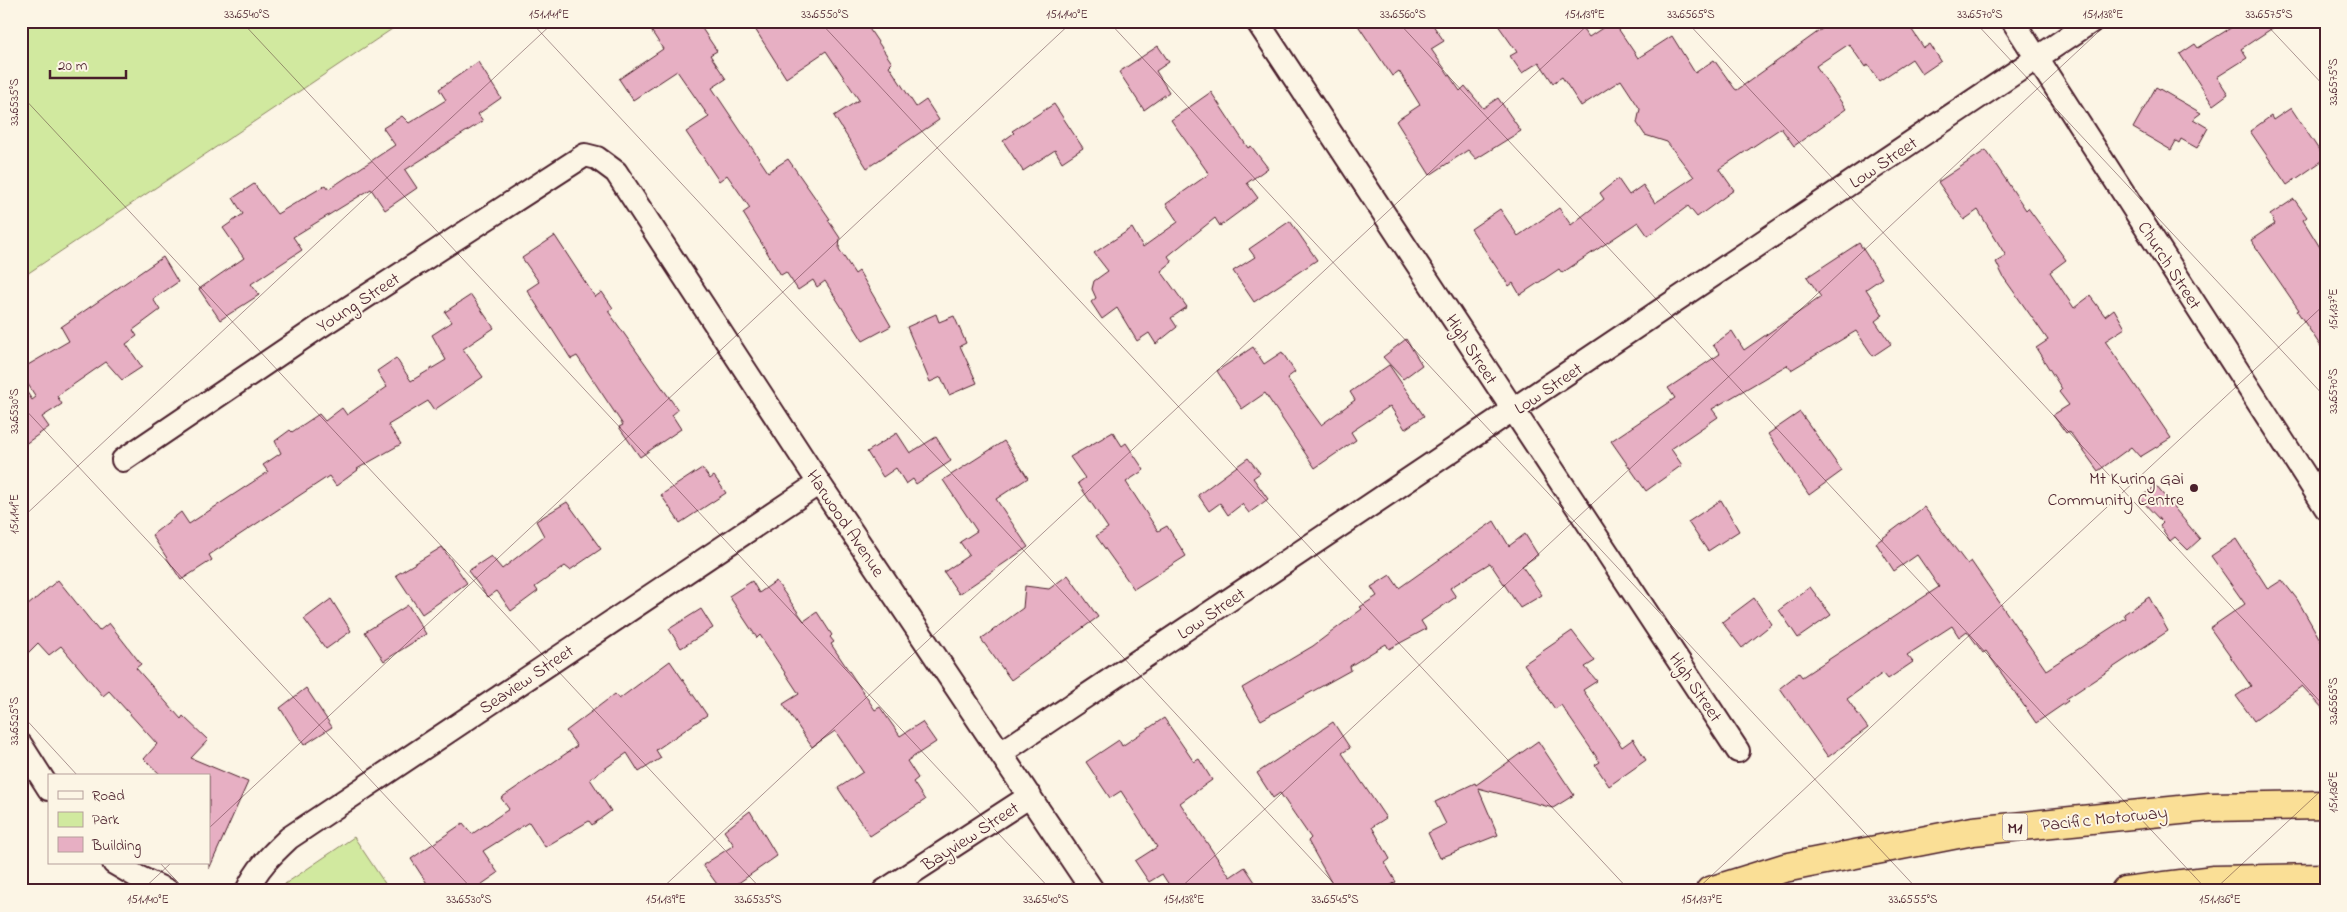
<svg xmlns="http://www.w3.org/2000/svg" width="2347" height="912" font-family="'Indie Flower',sans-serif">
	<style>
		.green { fill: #d1e99f; stroke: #8e8465 }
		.building { fill: #e7afc3; stroke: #4a1f2b }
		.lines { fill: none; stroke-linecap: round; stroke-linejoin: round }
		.street-casing { stroke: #4a1f2b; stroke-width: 26 }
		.highway-casing { stroke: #4a1f2b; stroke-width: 31 }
		.street { stroke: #fcf5e5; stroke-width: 22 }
		.highway { stroke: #fadf96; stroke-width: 28 }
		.ticks { fill: none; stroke: #4a1f2b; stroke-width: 1; stroke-opacity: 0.45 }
		.poi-dot { fill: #4a1f2b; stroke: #fcf5e5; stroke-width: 2 }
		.labels { text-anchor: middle; stroke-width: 4; stroke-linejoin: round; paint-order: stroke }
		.shield { fill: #fcf5e5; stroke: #7f5f63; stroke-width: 1 }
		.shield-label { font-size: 16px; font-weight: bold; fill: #4a1f2b }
		.street-label { font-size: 18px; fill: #4a1f2b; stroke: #fcf5e5 }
		.poi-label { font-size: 18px; fill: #4a1f2b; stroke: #fcf5e5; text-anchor: end }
		.neatline { fill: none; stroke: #4a1f2b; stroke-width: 2 }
		.ticks-label { font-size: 12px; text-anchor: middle; fill: #4a1f2b }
	</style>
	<rect width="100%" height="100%" fill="#fcf5e5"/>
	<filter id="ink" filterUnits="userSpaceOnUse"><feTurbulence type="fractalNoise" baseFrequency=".02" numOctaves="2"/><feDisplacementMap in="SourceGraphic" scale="10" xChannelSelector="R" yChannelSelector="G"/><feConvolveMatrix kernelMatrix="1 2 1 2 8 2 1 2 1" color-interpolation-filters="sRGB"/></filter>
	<g filter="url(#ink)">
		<path class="green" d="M21 21H404L21 278Z
			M354 837 390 891H280L282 886Z"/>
		<path class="building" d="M645 21H697L717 51 710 55 726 79 712 88 768 172 788 159 830 219 828 220 840 238 839 249 855 274 859 271 891 326 863 341 825 281 817 287 813 280 798 290 786 272 781 275 743 213 750 208 727 175 719 181 686 132 709 117 677 71 633 100 619 79 663 49Z
			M750 21H864L892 63 889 66 916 107 926 100 939 120 867 168 834 116 859 100 826 51 786 78Z
			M1355 21H1430L1444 41 1431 49 1460 91 1465 86 1483 108 1498 98 1521 131 1476 159 1468 150 1430 175 1396 121 1420 105 1399 71 1392 76Z
			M1495 21H1577L1589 37 1613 21 1638 58 1672 36 1695 73 1714 60 1735 89 1737 90 1833 21H1906L1924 48 1930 44 1941 61 1922 74 1912 59 1879 81 1868 65 1865 67 1849 44 1816 66 1846 109 1794 146 1781 128 1719 169 1734 190 1697 217 1688 206 1648 236 1638 222 1562 273 1559 269 1520 295 1513 283 1509 286 1471 229 1500 209 1518 236 1559 208 1571 225 1604 199 1600 193 1618 179 1629 195 1643 185 1655 203 1694 177 1667 142 1645 135 1637 123 1640 109 1621 80 1581 106 1562 77 1553 83 1539 62 1522 73 1510 56 1517 52Z
			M2242 21H2283L2241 49 2247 58 2217 77 2228 94 2213 105 2180 54 2195 44 2198 48Z
			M1158 46 1169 62 1156 71 1169 92 1144 110 1119 72Z
			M478 62 501 98 478 114 483 121 405 170 417 188 385 210 371 189 293 237 302 250 251 284 259 295 220 320 199 289 244 258 223 228 243 214 233 198 254 184 277 214 326 185 329 189 395 145 383 128 402 116 409 123 446 100 439 89Z
			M2156 87 2201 113 2193 119 2208 128 2197 148 2181 139 2179 143 2176 141 2171 150 2133 128Z
			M1211 92 1248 148 1251 146 1268 168 1247 183 1258 198 1220 226 1215 218 1168 256 1172 262 1161 271 1187 307 1171 318 1177 327 1156 344 1149 333 1137 341 1117 308 1102 319 1091 302 1096 298 1092 289 1094 281 1108 271 1094 253 1132 228 1143 247 1178 222 1166 204 1209 174 1171 120Z
			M1054 104 1083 148 1062 162 1055 150 1023 171 1003 141 1014 133 1012 131Z
			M2291 108 2325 159 2287 185 2250 131 2271 116 2273 120Z
			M1986 150 2026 210 2028 208 2066 260 2050 272 2074 308 2090 296 2105 316 2114 309 2125 328 2105 341 2171 438 2140 457 2131 447 2098 471 2069 431 2066 433 2053 415 2069 405 2059 392 2062 389 2036 348 2048 340 2004 278 1996 262 2006 256 1978 210 1964 220 1938 182Z
			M2294 199 2307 217 2303 220 2326 257V354L2297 311 2299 310 2251 240 2275 224 2270 215Z
			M1290 221 1317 260 1254 302 1233 271 1255 257 1249 249Z
			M555 236 595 297 602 292 613 308 608 311 678 410 672 415 681 429 640 457 619 427 623 425 577 356 571 359 527 290 539 282 522 258Z
			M1859 243 1882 278 1866 289 1883 315 1875 321 1891 344 1873 356 1856 331 1791 370 1787 365 1712 409 1718 417 1671 449 1682 465 1646 491 1611 441 1675 398 1668 388 1720 354 1713 345 1732 331 1744 350 1821 297 1807 277Z
			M163 257 178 282 153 299 160 310 133 330 137 336 126 344 142 367 122 380 106 362 57 396 62 404 42 417 49 427 21 447V383L32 400 36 397 21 373V369L69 341 61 327Z
			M471 295 494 328 463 349 483 377 434 410 428 401 388 425 401 444 357 469 358 470 336 486 329 476 209 555 212 560 181 580 152 535 181 512 189 524 268 472 263 465 281 453 275 441 290 430 292 432 319 414 325 421 342 408 347 415 387 387 377 371 396 358 411 381 446 360 432 335 452 322 445 312Z
			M936 314 939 322 954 316 966 343 960 346 977 383 949 395 941 377 930 382 907 327Z
			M1406 339 1422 365 1403 379 1383 357Z
			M1253 347 1264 364 1282 352 1295 372 1287 378 1321 425 1355 400 1350 392 1389 365 1424 416 1405 429 1390 406 1351 432 1356 440 1315 468 1265 393 1242 409 1217 371Z
			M1800 412 1842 471 1809 495 1768 434Z
			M1113 432 1122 446 1126 443 1144 470 1126 482 1158 531 1167 526 1186 556 1134 589 1096 536 1108 528 1078 483 1085 478 1070 457Z
			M897 433 910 453 936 437 951 461 916 484 913 479 906 484 896 468 883 477 867 452Z
			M1004 441 1028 478 996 499 1028 547 959 594 944 572 969 555 960 542 977 531 943 480Z
			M1248 458 1260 473 1253 478 1268 499 1249 513 1242 504 1228 515 1220 503 1209 511 1198 495Z
			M702 468 710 479 714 476 726 493 680 523 661 495Z
			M2156 486 2200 539 2188 550 2175 537 2170 541 2160 526 2163 523 2139 498Z
			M1721 500 1739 531 1708 551 1688 522Z
			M567 502 601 549 570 570 565 566 535 587 538 591 511 611 497 591 488 597 468 571 491 556 502 569 544 536 536 521Z
			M1924 507 1967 564 1971 561 2046 670 2126 618 2124 614 2149 597 2168 631 2066 699 2068 701 2036 723 1986 651 1983 653 1967 631 1959 637 1952 626 1907 655 1913 662 1888 679 1883 673 1847 699 1868 728 1828 757 1780 688 1799 673 1802 677 1939 587 1917 555 1894 571 1876 543Z
			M1494 521 1509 546 1525 534 1538 555 1522 566 1542 595 1520 608 1490 563 1450 588 1456 597 1421 621 1426 629 1389 649 1386 644 1350 666 1351 670 1261 720 1242 688 1313 646 1362 609 1360 607 1377 596 1371 587 1390 575 1399 588Z
			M2236 539 2268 589 2282 580 2297 599 2326 650V712L2302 686 2254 721 2236 696 2251 686 2210 628 2245 604 2211 556Z
			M442 547 467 583 422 614 396 575Z
			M1068 575 1098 617 1011 680 981 639 1023 608 1025 586 1049 589Z
			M58 580 99 631 109 623 141 664 136 668 181 719 183 716 208 740 191 758 248 782 209 869V776H162L144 759 157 744 109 691 103 696 61 646 49 655 38 643 21 660V611Z
			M752 581 759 593 776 581 804 621 817 612 832 635 830 637 834 642 831 644 875 710 880 707 900 736 922 722 936 742 907 761 918 778 913 782 925 800 870 836 838 788 863 772 835 731 812 747 783 704 799 694 760 635 757 638 729 596Z
			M1810 587 1831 615 1798 638 1779 610Z
			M1754 598 1772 624 1742 648 1722 622Z
			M331 599 351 631 326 649 304 619Z
			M408 605 426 634 384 661 365 632Z
			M701 609 713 628 681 648 669 629Z
			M1572 631 1595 661 1585 667 1597 681 1583 690 1622 747 1633 739 1646 760 1609 786 1595 765 1600 762 1561 705 1555 709 1524 664Z
			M670 661 707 715 656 750 661 758 639 772 627 753 590 779 611 811 592 825 589 821 545 847 529 822 483 851 498 873 472 891H432L411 859 463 823 472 834 509 809 501 798 577 746 566 731 615 694 619 699Z
			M306 688 332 727 304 745 280 708Z
			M1164 718 1194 762 1199 759 1212 780 1180 803 1230 877 1245 867 1261 891H1173L1162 874 1149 882 1135 861 1157 847 1121 791 1110 798 1086 762 1119 740 1122 746Z
			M1333 722 1350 748 1342 753 1386 818 1372 827 1390 859 1385 863 1396 882 1381 891H1336L1308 841 1311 838 1280 793 1273 798 1257 773Z
			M1538 741 1574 795 1553 808 1478 788 1498 835 1440 858 1428 833 1446 824 1435 802 1475 783 1476 785Z
			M750 811 777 856 727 891H722L703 865 734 845 724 831Z"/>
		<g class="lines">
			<g class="street-casing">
				<path id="street" d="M1257 21 1738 751
					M2013 21 2326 508
					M123 460 319 327 585 155 597 158 616 172 819 483 1093 891
					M21 745 49 789
					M1001 753 2092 21
					M114 863 138 877 168 891
					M247 891C256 869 272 854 289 838L819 483
					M884 891 1030 796"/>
			</g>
			<g class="highway-casing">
				<path id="highway" d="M1710 891 1784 868 1973 831 2210 807 2326 805
					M2125 891 2214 880 2326 878"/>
			</g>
			<use href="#street" class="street"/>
			<use href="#highway" class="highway"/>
		</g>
	</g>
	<path class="ticks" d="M241 21 1052 891M530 21 1341 891M819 21 1630 891M1108 21 1919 891M1397 21 2208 891M1686 21 2326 708M1974 21 2326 398M2263 21 2326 88M21 36 37 21M21 95 763 891M21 405 474 891M21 519 555 21M21 714 78 776M209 828 1073 21M160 863 186 891M141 891 171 863M659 891 1592 21M1177 891 2110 21M1695 891 2326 303M2213 891 2326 786"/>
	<circle class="poi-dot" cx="2194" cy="488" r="5"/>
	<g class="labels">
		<rect class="shield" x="2002.5" y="813.5" width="25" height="27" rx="4"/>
		<g class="shield-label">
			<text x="2015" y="833">M1</text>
		</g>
		<g class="street-label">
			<text transform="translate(1883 162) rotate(-34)" y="6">Low Street</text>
			<text transform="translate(2170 265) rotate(57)" y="6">Church Street</text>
			<text transform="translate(358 302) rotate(-33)" y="6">Young Street</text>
			<text transform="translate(1472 349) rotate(57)" y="6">High Street</text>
			<text transform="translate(1548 388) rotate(-34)" y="6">Low Street</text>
			<text transform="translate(846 523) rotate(56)" y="6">Harwood Avenue</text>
			<text transform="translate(1211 613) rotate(-34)" y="6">Low Street</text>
			<text transform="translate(526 679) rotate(-34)" y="6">Seaview Street</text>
			<text transform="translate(1696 687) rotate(56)" y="6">High Street</text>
			<text transform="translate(2104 818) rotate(-6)" y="6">Pacific Motorway</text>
			<text transform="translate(970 836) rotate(-33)" y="6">Bayview Street</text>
		</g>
		<g class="poi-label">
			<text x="2184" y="484">Mt Kuring Gai<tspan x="2184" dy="21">Community Centre</tspan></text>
		</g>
	</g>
	<rect width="2347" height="912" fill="none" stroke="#fcf5e5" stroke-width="55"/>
	<rect x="48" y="774" width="162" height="90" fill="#fcf5e5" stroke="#b59f9b"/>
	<rect x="58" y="791" width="25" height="8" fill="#fcf5e5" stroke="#b59f9b"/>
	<text x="92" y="800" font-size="15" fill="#4a1f2b">Road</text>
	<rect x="58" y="812" width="25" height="15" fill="#d1e99f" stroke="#b59f9b"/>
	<text x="92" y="824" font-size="15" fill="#4a1f2b">Park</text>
	<rect x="58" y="837" width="25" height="15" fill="#e7afc3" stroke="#b59f9b"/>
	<text x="92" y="850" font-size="15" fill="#4a1f2b">Building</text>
	<path d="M50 70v8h76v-8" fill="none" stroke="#4a1f2b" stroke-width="2.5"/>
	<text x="58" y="70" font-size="15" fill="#4a1f2b" stroke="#fcf5e5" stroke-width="4" paint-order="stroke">20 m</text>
	<rect x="28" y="28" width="2292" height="856" class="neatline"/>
	<g class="ticks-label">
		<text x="247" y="18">33.6540°S</text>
		<text x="549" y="18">151.141°E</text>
		<text x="825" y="18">33.6550°S</text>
		<text x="1067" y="18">151.140°E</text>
		<text x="1403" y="18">33.6560°S</text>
		<text x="1585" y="18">151.139°E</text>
		<text x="1691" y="18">33.6565°S</text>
		<text x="1980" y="18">33.6570°S</text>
		<text x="2103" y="18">151.138°E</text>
		<text x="2269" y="18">33.6575°S</text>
		<text transform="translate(2333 82) rotate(-90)" y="4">33.6575°S</text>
		<text transform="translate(14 102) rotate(-90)" y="4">33.6535°S</text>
		<text transform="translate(2333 309) rotate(-90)" y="4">151.137°E</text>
		<text transform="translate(2333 391) rotate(-90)" y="4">33.6570°S</text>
		<text transform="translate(14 411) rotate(-90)" y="4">33.6530°S</text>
		<text transform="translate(14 514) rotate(-90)" y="4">151.141°E</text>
		<text transform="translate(2333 701) rotate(-90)" y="4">33.6565°S</text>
		<text transform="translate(14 721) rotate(-90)" y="4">33.6525°S</text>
		<text transform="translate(2333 792) rotate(-90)" y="4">151.136°E</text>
		<text x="148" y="903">151.140°E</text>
		<text x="469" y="903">33.6530°S</text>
		<text x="666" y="903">151.139°E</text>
		<text x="758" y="903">33.6535°S</text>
		<text x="1046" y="903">33.6540°S</text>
		<text x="1184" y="903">151.138°E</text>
		<text x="1335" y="903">33.6545°S</text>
		<text x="1702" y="903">151.137°E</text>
		<text x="1913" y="903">33.6555°S</text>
		<text x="2220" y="903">151.136°E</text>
	</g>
</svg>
